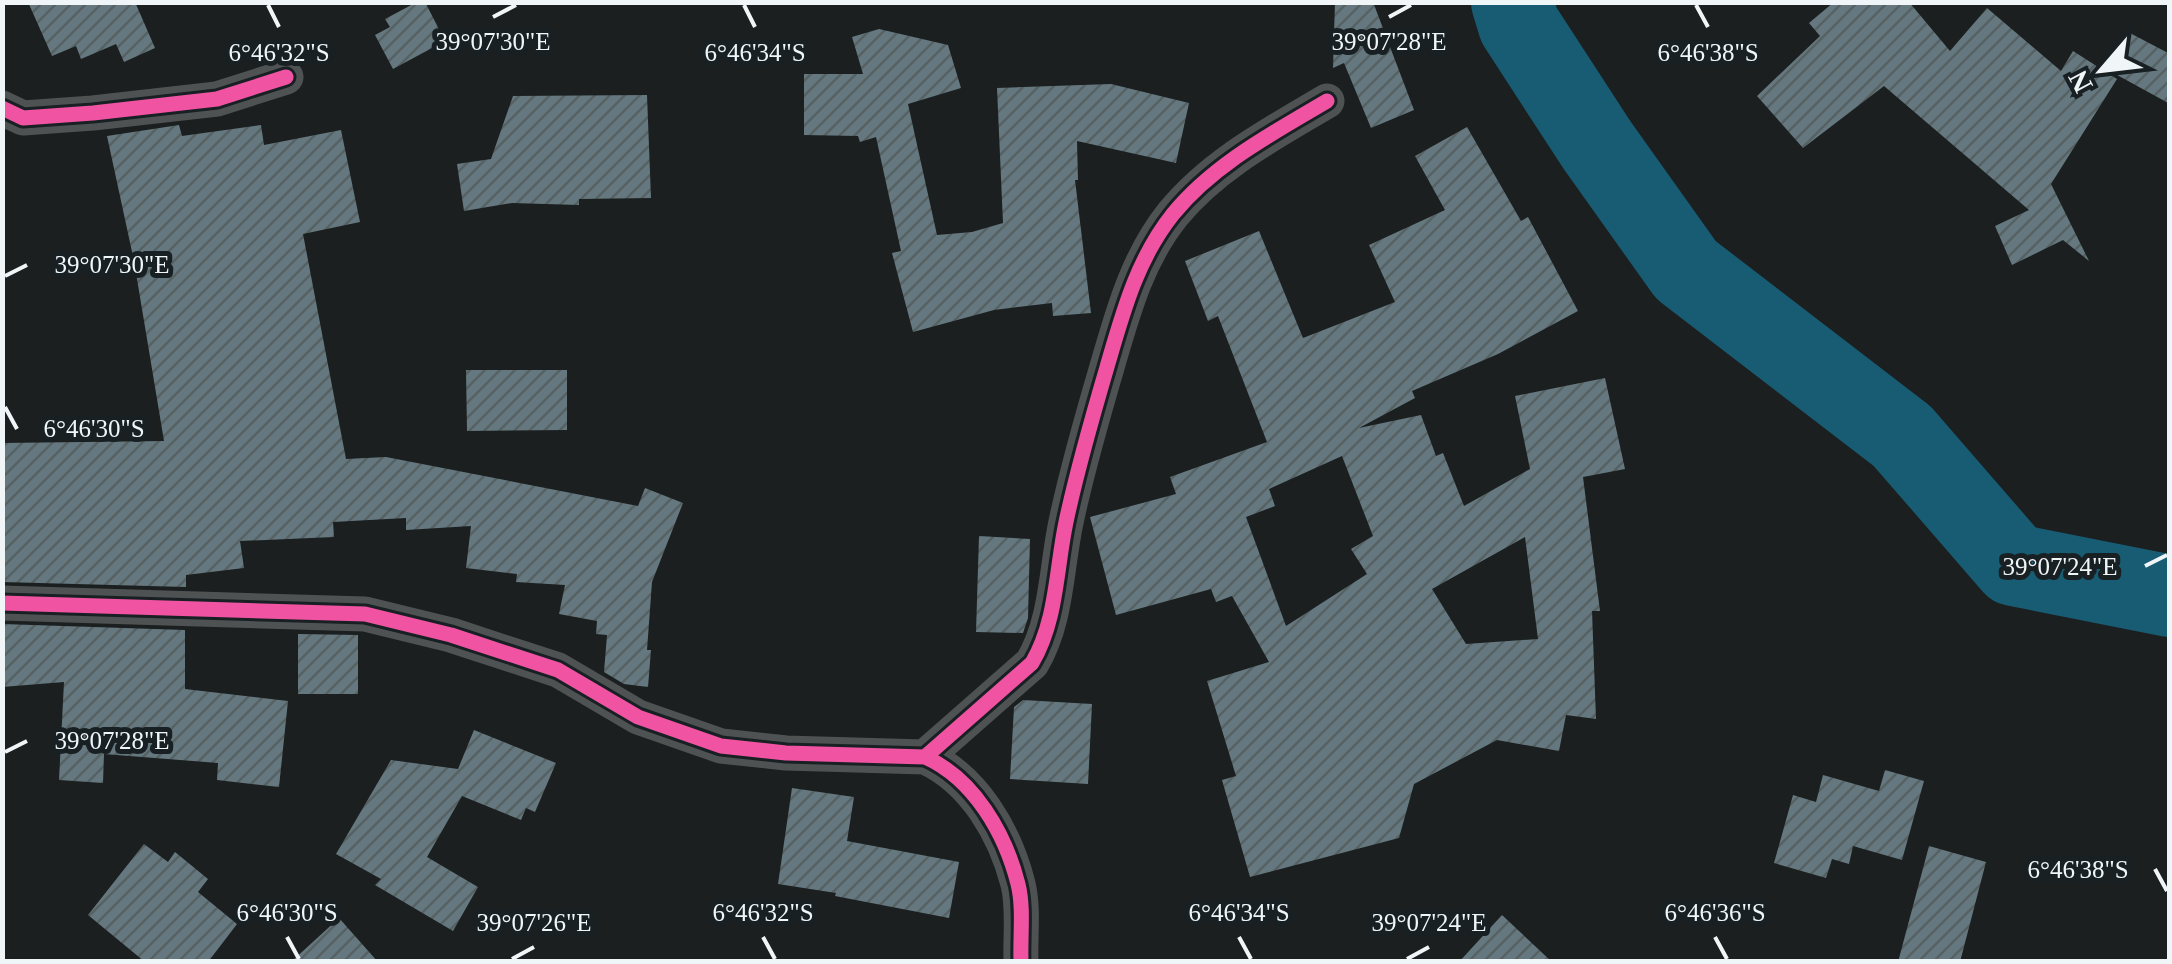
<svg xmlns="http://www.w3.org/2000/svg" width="2172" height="964" font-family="Georgia,serif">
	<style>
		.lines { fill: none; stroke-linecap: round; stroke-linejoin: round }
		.river { stroke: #185c73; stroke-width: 82 }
		.building { fill: url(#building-hatch); fill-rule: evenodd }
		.minor { stroke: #4f5253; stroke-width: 35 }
		.cycleway-casing { stroke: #182023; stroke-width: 21 }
		.cycleway { stroke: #f153a3; stroke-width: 15 }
		.ticks { fill: none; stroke: #f0f5f7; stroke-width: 4 }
		.ticks-label { font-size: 25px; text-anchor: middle; fill: #f0f5f7; stroke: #182023; stroke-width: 10; stroke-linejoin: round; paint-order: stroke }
	</style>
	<defs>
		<pattern id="building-hatch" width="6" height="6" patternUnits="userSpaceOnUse" patternTransform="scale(2.5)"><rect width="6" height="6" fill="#65787f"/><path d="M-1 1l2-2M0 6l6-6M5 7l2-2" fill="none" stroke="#566164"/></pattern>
	</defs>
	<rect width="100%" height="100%" fill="#1b1f20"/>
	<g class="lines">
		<path class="river" d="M1512 2 1519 25 1597 145 1686 270 1902 436 2014 565 2170 596"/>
	</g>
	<path class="building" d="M28 2H135L155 48 124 62 116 44 81 59 76 46 52 56Z
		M417 2H425L445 41 393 69 375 35 390 27 385 19Z
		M1335 2H1373L1414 110 1371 128 1344 63 1333 68Z
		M1834 2H1909L1950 51 1987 8 2061 71 2073 51 2117 79 2051 184 2089 261 2063 240 2012 265 1995 226 2029 210 1884 86 1803 148 1757 96 1820 36 1809 23Z
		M879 29 948 45 961 88 908 104 937 235 972 232 1003 223 997 88 1111 84 1189 103 1176 163 1077 141 1078 180H1075L1091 313 1053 316 1052 303 994 310 913 332 892 253 901 251 876 137 860 142 858 136 804 135V74H863L852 37Z
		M2128 32 2170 54V104L2108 70Z
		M647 95 651 198 579 199V205L512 203 464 211 457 164 491 159 513 96Z
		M179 125 182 136 261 125 264 145 341 130 360 222 303 234 346 459 386 457 638 506 645 488 683 503 652 582 647 650H651L648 687 624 684 604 672 607 635 596 634 597 621 559 614 565 585 516 582 517 574 466 568 471 526 406 530V518L333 522 334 537 240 541 244 568 186 575V587L2 582V443L164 441 134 261 107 136Z
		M1467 127 1521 221 1528 217 1578 311 1498 354 1412 391 1415 398 1359 428 1421 415 1436 456 1443 453 1464 506 1530 469 1515 396 1605 378 1625 469 1583 477 1600 611H1592L1596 719 1566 715 1559 751 1497 740 1414 784 1399 838 1250 877 1222 780 1236 776 1207 681 1269 662 1232 596 1216 602 1211 589 1116 615 1090 517 1176 494 1170 477 1267 442 1218 316 1208 321 1185 261 1259 231 1303 338 1395 302 1369 245 1445 210 1415 156ZM1342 456 1373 536 1351 549 1367 574 1286 626 1246 517 1275 506 1269 489ZM1525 537 1538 639 1466 644 1432 589Z
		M466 370H567V430L467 431Z
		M979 536 1030 539 1028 618 1023 633 976 632Z
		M2 624 185 630V689L288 701 279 787 217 780 218 763 104 754 103 783 59 780 64 682 2 687Z
		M298 634 358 635V694H298Z
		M1023 700 1092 704 1088 784 1010 779 1014 707Z
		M474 730 556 763 535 812 526 808 521 820 462 796 427 857 478 887 453 931 375 885 381 879 336 854 391 760 458 769Z
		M1885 770 1924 781 1902 860 1853 846 1849 864 1832 859 1826 878 1774 863 1793 795 1816 802 1823 775 1879 791Z
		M792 788 854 797 847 841 959 862 949 918 835 896 836 893 778 884Z
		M144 844 168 862 175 852 208 879 198 892 237 924 208 962H145L88 915Z
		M1929 846 1986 862 1960 962H1898Z
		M1502 915 1552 962H1459Z
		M339 918 378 962H291Z"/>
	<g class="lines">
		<path class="minor" d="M2 108 23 118 93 113 217 99 286 77
			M2 603 365 614 451 635 558 670 638 717 721 746 786 753 925 757C974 779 1005 833 1018 884 1024 908 1020 937 1021 962
			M925 757 1032 663C1057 621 1056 569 1066 522 1077 470 1092 418 1107 367 1123 312 1137 259 1173 214 1214 164 1273 133 1327 101"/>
		<g class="cycleway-casing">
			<path id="cycleway" d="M2 108 23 118 93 113 217 99 286 77
				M2 603 365 614 451 635 558 670 638 717 721 746 786 753 925 757C974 779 1005 833 1018 884 1024 908 1020 937 1021 962
				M925 757 1032 663C1057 621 1056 569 1066 522 1077 470 1092 418 1107 367 1123 312 1137 259 1173 214 1214 164 1273 133 1327 101"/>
		</g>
		<use href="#cycleway" class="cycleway"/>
	</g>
	<path class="ticks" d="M268 5 279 27M744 5 755 27M1696 5 1708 27M493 17 516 5M1389 17 1411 5M5 276 27 265M5 407 17 429M2145 566 2167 555M5 752 27 741M2155 869 2167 891M287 937 299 959M763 937 775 959M1239 937 1251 959M1715 937 1727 959M512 959 534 947M1407 959 1429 947"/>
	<g class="ticks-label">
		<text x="1389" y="50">39°07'28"E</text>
		<text x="493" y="50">39°07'30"E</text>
		<text x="279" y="61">6°46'32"S</text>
		<text x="755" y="61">6°46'34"S</text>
		<text x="1708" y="61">6°46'38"S</text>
		<text x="112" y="273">39°07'30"E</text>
		<text x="94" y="437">6°46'30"S</text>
		<text x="2060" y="575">39°07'24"E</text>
		<text x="112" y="749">39°07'28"E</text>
		<text x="2078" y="878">6°46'38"S</text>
		<text x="287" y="921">6°46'30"S</text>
		<text x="763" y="921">6°46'32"S</text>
		<text x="1239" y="921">6°46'34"S</text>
		<text x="1715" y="921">6°46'36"S</text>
		<text x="534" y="931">39°07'26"E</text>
		<text x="1429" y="931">39°07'24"E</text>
	</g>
	<rect width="2172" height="964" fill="none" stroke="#f0f5f7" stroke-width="10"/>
	<g transform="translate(2102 70) rotate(242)" stroke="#182023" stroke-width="8" paint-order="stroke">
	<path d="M0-8L18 38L0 25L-18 38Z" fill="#f0f5f7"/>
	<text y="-15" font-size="28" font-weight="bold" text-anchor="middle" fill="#f0f5f7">N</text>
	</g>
</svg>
